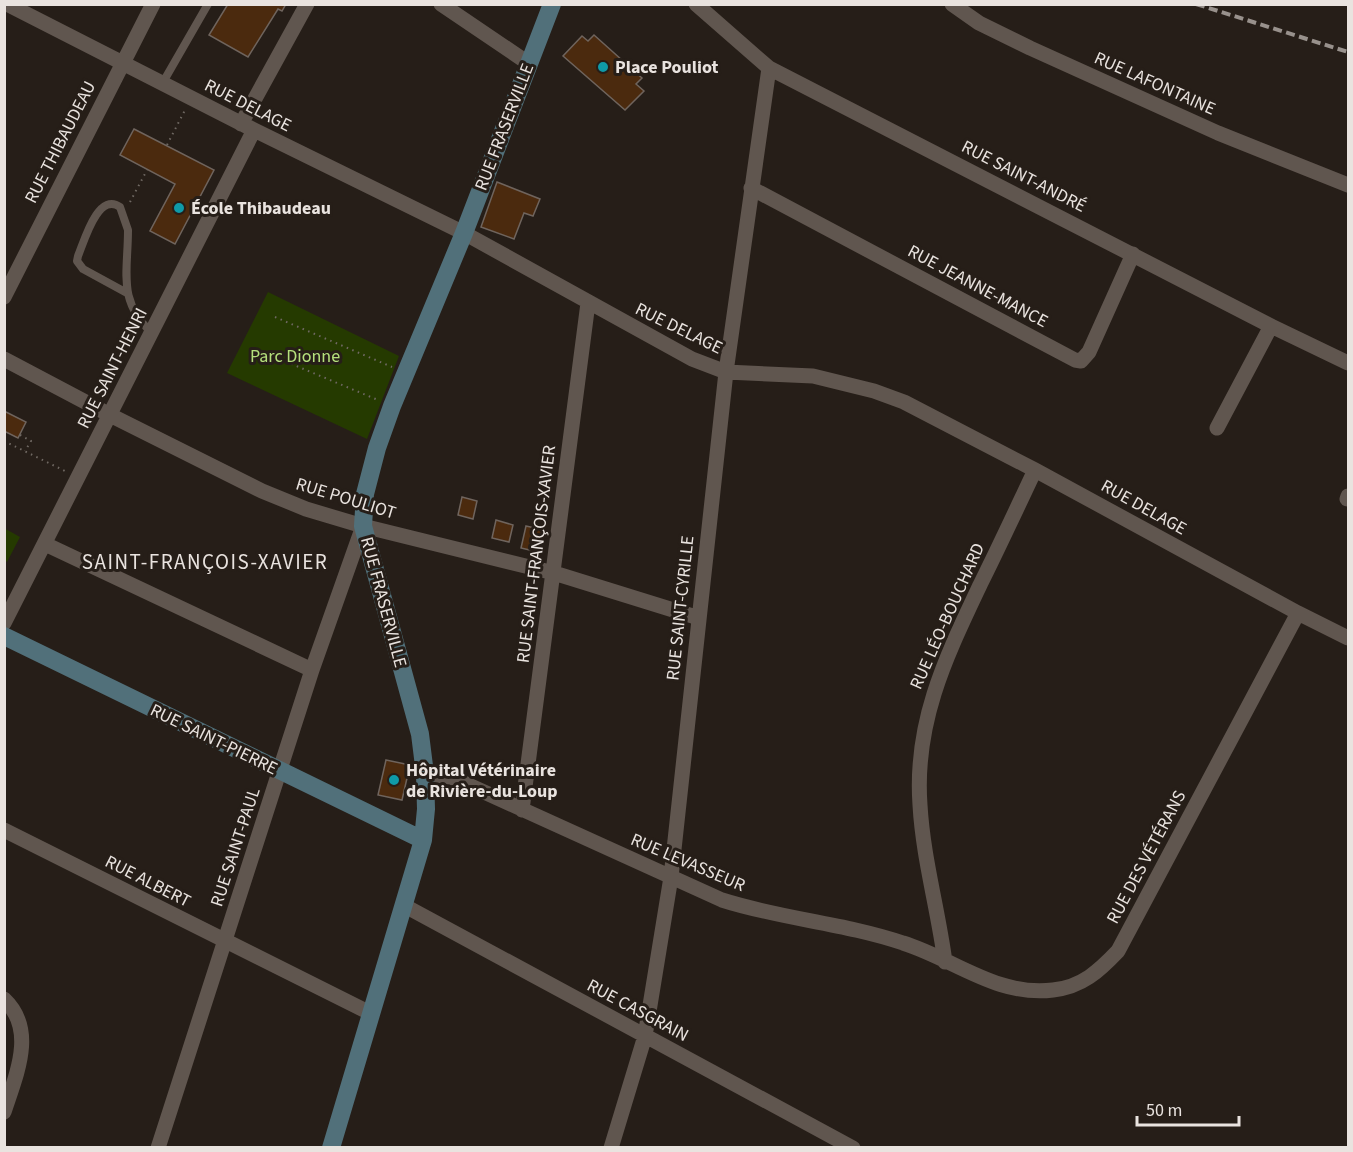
<svg xmlns="http://www.w3.org/2000/svg" width="1353" height="1152" font-family="'Source Sans 3',sans-serif">
	<style>
		.green { fill: #253a00 }
		.building { fill: #4b2a0e; stroke: #6f645d; stroke-width: 1.5 }
		.lines { fill: none; stroke-linecap: round; stroke-linejoin: round }
		.path { stroke: #706963; stroke-width: 2; stroke-dasharray: 1.5 4.5; stroke-linecap: butt }
		.lane { stroke: #60564f; stroke-width: 8 }
		.street { stroke: #60564f; stroke-width: 15 }
		.secondary { stroke: #51707a; stroke-width: 18 }
		.rail { stroke: #98918c; stroke-width: 4; stroke-dasharray: 9 4.5; stroke-linecap: butt }
		.culture-dot { fill: #0f9aa8; stroke: #261e18; stroke-width: 2 }
		.labels { text-anchor: middle; stroke-width: 6; stroke-linejoin: round; paint-order: stroke }
		.poi-label { font-size: 18px; font-weight: bold; fill: #e9e3df; stroke: #261e18; text-anchor: start }
		.street-label { font-size: 18px; fill: #e9e3df; stroke: #261e18 }
		.park-label { font-size: 18px; fill: #b5e07c; stroke: #261e18 }
		.quarter-label { font-size: 21px; letter-spacing: 1.5px; fill: #e9e3df; stroke: #261e18 }
	</style>
	<rect width="100%" height="100%" fill="#261e18"/>
	<path class="green" d="M268 292 399 356 367 439 227 373Z
		M4 528 20 537 7 562 5 560Z"/>
	<path class="building" d="M228 4H286L282 11 278 9 248 57 209 35Z
		M594 35 642 78 636 84 644 91 625 110 563 56 582 36 588 41Z
		M134 129 214 170 175 244 150 231 175 184 120 155Z
		M497 182 540 199 533 216 524 213 514 239 481 227Z
		M4 411 26 422 18 438 4 431Z
		M462 497 477 501 473 519 458 515Z
		M496 520 513 525 509 542 492 538Z
		M526 526 544 530 538 552 521 548Z
		M386 760 410 765 402 800 378 795Z"/>
	<g class="lines">
		<path class="path" d="M167 145 185 110
			M130 202 147 170
			M275 317 392 367
			M258 350 378 400
			M20 435 31 441 25 451
			M4 441 65 471"/>
		<path class="lane" d="M162 84 208 4
			M127 293 83 269 77 261 78 256C84 242 98 191 120 207L128 230C128 273 117 300 152 333"/>
		<path class="street" d="M7 4 254 130 464 233 692 359 726 372 813 376 874 391 904 402 1035 470 1298 613 1348 638
			M441 4 528 63
			M696 4 769 68 1271 326 1348 363
			M952 4 979 23 1030 48 1218 133 1348 185
			M241 124 307 4
			M751 188 1075 360 1081 361 1089 352 1133 254
			M4 297 153 4
			M4 359 110 415 262 491 306 509 363 526 554 573 699 618
			M1217 428 1271 326
			M1347 499 1348 496
			M45 544 312 670
			M4 623 254 130
			M425 774 451 777 722 900C781 919 844 923 903 943 954 959 997 997 1053 990 1082 987 1099 971 1118 951L1298 613
			M522 810 588 303
			M4 830 370 1013
			M405 906 853 1148
			M945 962C938 909 923 858 920 805 914 722 946 657 980 585 999 547 1017 508 1035 470
			M4 999C37 1030 16 1075 4 1112
			M158 1148 312 670 363 526
			M611 1148 645 1036 671 877 726 372 769 68"/>
		<path class="secondary" d="M4 636 423 840
			M331 1148 423 840 426 809 425 774 420 734 363 526 365 494 377 448 392 406 464 233 552 4"/>
		<path class="rail" d="M1196 4 1348 52"/>
	</g>
	<g class="culture-dot">
		<circle cx="603" cy="67" r="6"/>
		<circle cx="179" cy="208" r="6"/>
		<circle cx="394" cy="780" r="6"/>
	</g>
	<g class="labels">
		<g class="poi-label">
			<text x="615" y="73">Place Pouliot</text>
			<text x="191" y="214">École Thibaudeau</text>
			<text x="406" y="776">Hôpital Vétérinaire<tspan x="406" dy="21">de Rivière-du-Loup</tspan></text>
		</g>
		<g class="street-label">
			<text transform="translate(1155 83) rotate(24)" y="6">RUE LAFONTAINE</text>
			<text transform="translate(248 105) rotate(27)" y="6">RUE DELAGE</text>
			<text transform="translate(504 127) rotate(-69)" y="6">RUE FRASERVILLE</text>
			<text transform="translate(60 142) rotate(-63)" y="6">RUE THIBAUDEAU</text>
			<text transform="translate(1024 176) rotate(27)" y="6">RUE SAINT-ANDRÉ</text>
			<text transform="translate(978 286) rotate(28)" y="6">RUE JEANNE-MANCE</text>
			<text transform="translate(679 328) rotate(26)" y="6">RUE DELAGE</text>
			<text transform="translate(112 368) rotate(-63)" y="6">RUE SAINT-HENRI</text>
			<text transform="translate(346 498) rotate(17)" y="6">RUE POULIOT</text>
			<text transform="translate(1144 507) rotate(29)" y="6">RUE DELAGE</text>
			<text transform="translate(536 554) rotate(-83)" y="6">RUE SAINT-FRANÇOIS-XAVIER</text>
			<text transform="translate(384 602) rotate(75)" y="6">RUE FRASERVILLE</text>
			<text transform="translate(680 608) rotate(-84)" y="6">RUE SAINT-CYRILLE</text>
			<text transform="translate(947 616) rotate(-66)" y="6">RUE LÉO-BOUCHARD</text>
			<text transform="translate(214 739) rotate(26)" y="6">RUE SAINT-PIERRE</text>
			<text transform="translate(235 847) rotate(-72)" y="6">RUE SAINT-PAUL</text>
			<text transform="translate(1146 857) rotate(-62)" y="6">RUE DES VÉTÉRANS</text>
			<text transform="translate(688 862) rotate(23)" y="6">RUE LEVASSEUR</text>
			<text transform="translate(148 881) rotate(27)" y="6">RUE ALBERT</text>
			<text transform="translate(638 1010) rotate(28)" y="6">RUE CASGRAIN</text>
		</g>
		<g class="park-label">
			<text x="295" y="362">Parc Dionne</text>
		</g>
		<g class="quarter-label">
			<text x="205" y="569">SAINT-FRANÇOIS-XAVIER</text>
		</g>
	</g>
	<rect width="1353" height="1152" fill="none" stroke="#e9e3df" stroke-width="12"/>
	<path d="M1137 1116v9h102v-9" fill="none" stroke="#e9e3df" stroke-width="3"/>
	<text x="1146" y="1116" font-size="18" fill="#e9e3df" stroke="#261e18" stroke-width="4.5" paint-order="stroke">50 m</text>
</svg>
